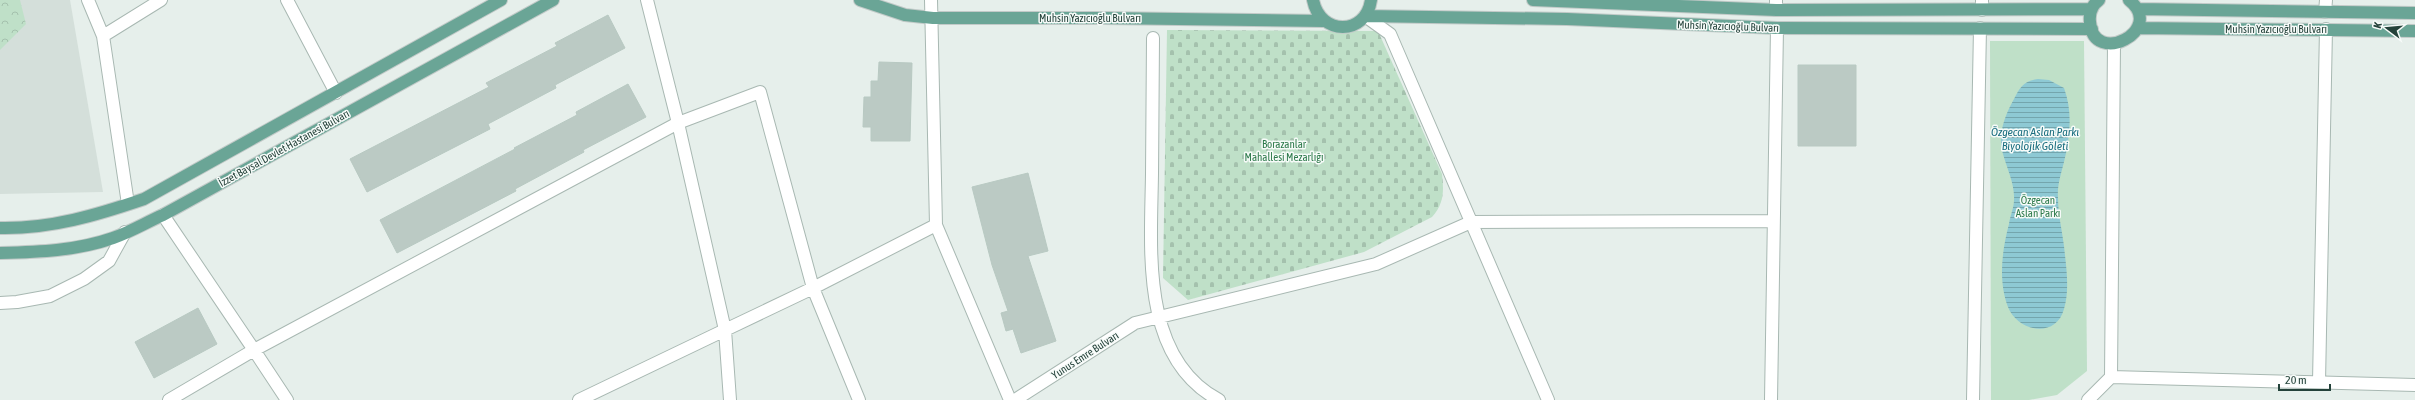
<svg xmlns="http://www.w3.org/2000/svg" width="2415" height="400" font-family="'Asap Condensed',sans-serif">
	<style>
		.built { fill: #d4dfda }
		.green { fill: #bfe0c8 }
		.forest { fill: url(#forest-crowns) }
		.cemetery { fill: url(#cemetery-stones) }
		.water { fill: url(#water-rules) }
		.building { fill: #bbcac4; stroke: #b8c9c2 }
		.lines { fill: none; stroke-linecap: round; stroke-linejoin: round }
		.minor-casing { stroke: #a8b8b2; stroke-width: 14 }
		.major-casing { stroke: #c2cac8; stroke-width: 14 }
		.minor { stroke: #fff; stroke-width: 12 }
		.major { stroke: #6aa596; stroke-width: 12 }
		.labels { text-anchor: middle; stroke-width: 3; stroke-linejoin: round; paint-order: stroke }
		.street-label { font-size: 11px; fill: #24423a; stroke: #f7fbf9 }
		.park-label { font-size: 11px; fill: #2d7a4b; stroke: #f7fbf9 }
		.water-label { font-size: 12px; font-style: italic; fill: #1c6f80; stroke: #f7fbf9 }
	</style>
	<defs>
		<pattern id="forest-crowns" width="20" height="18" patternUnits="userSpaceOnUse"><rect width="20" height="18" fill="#bfe0c8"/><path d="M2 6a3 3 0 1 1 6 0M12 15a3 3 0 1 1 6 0" fill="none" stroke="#a4c1ad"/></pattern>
		<pattern id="cemetery-stones" width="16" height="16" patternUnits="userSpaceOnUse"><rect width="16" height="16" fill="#bfe0c8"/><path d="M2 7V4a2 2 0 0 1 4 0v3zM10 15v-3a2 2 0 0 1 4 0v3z" fill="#a4c1ad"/></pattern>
		<pattern id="water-rules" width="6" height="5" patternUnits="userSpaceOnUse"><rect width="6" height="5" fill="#8ec9d4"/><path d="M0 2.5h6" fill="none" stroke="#74a5ad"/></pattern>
	</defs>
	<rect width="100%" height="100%" fill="#e6efeb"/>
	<path class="built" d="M0 0H70L103 192 0 194Z"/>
	<path class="green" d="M1990 41H2084L2087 371 2057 395 2029 400H1991Z"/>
	<path class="forest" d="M0 0H20L26 24 0 50Z"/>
	<path class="cemetery" d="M1167 30 1378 31 1442 174C1444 191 1444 204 1432 217L1364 252 1188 300 1163 278Z"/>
	<path class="water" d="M2038 79 2049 80 2064 88C2073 112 2070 138 2064 162 2061 174 2057 186 2058 198 2058 214 2062 230 2064 246 2066 266 2070 289 2064 309 2056 339 2018 332 2008 307 1998 281 2002 250 2009 224 2010 216 2014 208 2014 200 2015 184 2007 169 2003 154 1997 135 2005 115 2014 99 2020 87 2024 81 2038 79Z"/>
	<path class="building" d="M608 15 625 48 555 85 556 88 488 124 490 129 367 192 350 159 489 87 486 83 557 46 555 43Z
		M879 62 912 63 910 141H871V127H863L864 97H871V81H878Z
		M1798 65H1856V146H1798Z
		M628 84 646 117 583 150 584 152 515 189 516 191 397 253 380 220 515 149 514 148 577 115 576 112Z
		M1028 173 1048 251 1028 256 1056 341 1021 353 1013 329 1006 331 1001 313 1008 311 992 265 972 187Z
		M198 308 217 344 154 378 135 342Z"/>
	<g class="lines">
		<g class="minor-casing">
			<path id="minor" d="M88 0 103 36 128 204
				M287 0 336 93
				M931 0 936 225 1010 400
				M1776 10V0
				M1982 10V0
				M2325 12 2326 0
				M1365 16 1390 34 1548 400
				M103 36 161 0
				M1153 38C1153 83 1152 129 1152 174 1151 250 1140 358 1219 400
				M2114 44 2111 377 2415 385
				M163 215 254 350 678 123 647 0
				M0 303 17 302 50 296 84 279 109 261 125 232
				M2319 382 2326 29
				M169 400 254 350 287 400
				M579 400 725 330 678 123 760 92 813 288 859 400
				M730 400 725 330 813 288 936 225
				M1015 400 1135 323 1376 264 1471 222 1773 221
				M1771 400 1777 28
				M1973 400 1980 28
				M2088 400 2111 377"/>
		</g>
		<g class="major-casing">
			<path id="major" d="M860 0 905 15 933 18H1104L1324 21
				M1313 0C1320 36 1366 36 1371 0
				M1533 0 1776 10 2092 9
				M2099 0C2092 5 2089 13 2090 22 2093 68 2167 30 2129 0
				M2137 9 2415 13
				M1365 16 1567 19 1777 28 2092 29
				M2137 28 2415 31
				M0 228C51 229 97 215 144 199L501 0
				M0 253C38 252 76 251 113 238 130 232 147 222 163 215L553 0"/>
		</g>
		<use href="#minor" class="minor"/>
		<use href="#major" class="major"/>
	</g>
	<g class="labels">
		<g class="street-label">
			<text x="1090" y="22">Muhsin Yazıcıoğlu Bulvarı</text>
			<text transform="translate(1728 26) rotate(2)" y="4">Muhsin Yazıcıoğlu Bulvarı</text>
			<text x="2276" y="33">Muhsin Yazıcıoğlu Bulvarı</text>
			<text transform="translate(284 148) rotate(-29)" y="4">İzzet Baysal Devlet Hastanesi Bulvarı</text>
			<text transform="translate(1085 355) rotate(-33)" y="4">Yunus Emre Bulvarı</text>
		</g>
		<g class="park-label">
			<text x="1284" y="148">Borazanlar<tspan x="1284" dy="13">Mahallesi Mezarlığı</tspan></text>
			<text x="2038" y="204">Özgecan<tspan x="2038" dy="13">Aslan Parkı</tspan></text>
		</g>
		<g class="water-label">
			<text x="2035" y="136">Özgecan Aslan Parkı<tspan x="2035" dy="14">Biyolojik Göleti</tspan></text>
		</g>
	</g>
	<g transform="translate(2387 28) rotate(286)" stroke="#f7fbf9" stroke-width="3" paint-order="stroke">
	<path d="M0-3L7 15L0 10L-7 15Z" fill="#24423a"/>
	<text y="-6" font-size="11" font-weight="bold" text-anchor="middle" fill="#24423a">K</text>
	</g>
	<path d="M2279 384v6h51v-6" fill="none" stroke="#24423a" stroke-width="2"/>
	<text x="2285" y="384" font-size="12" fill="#24423a" stroke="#f7fbf9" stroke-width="3" paint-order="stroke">20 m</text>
</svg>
